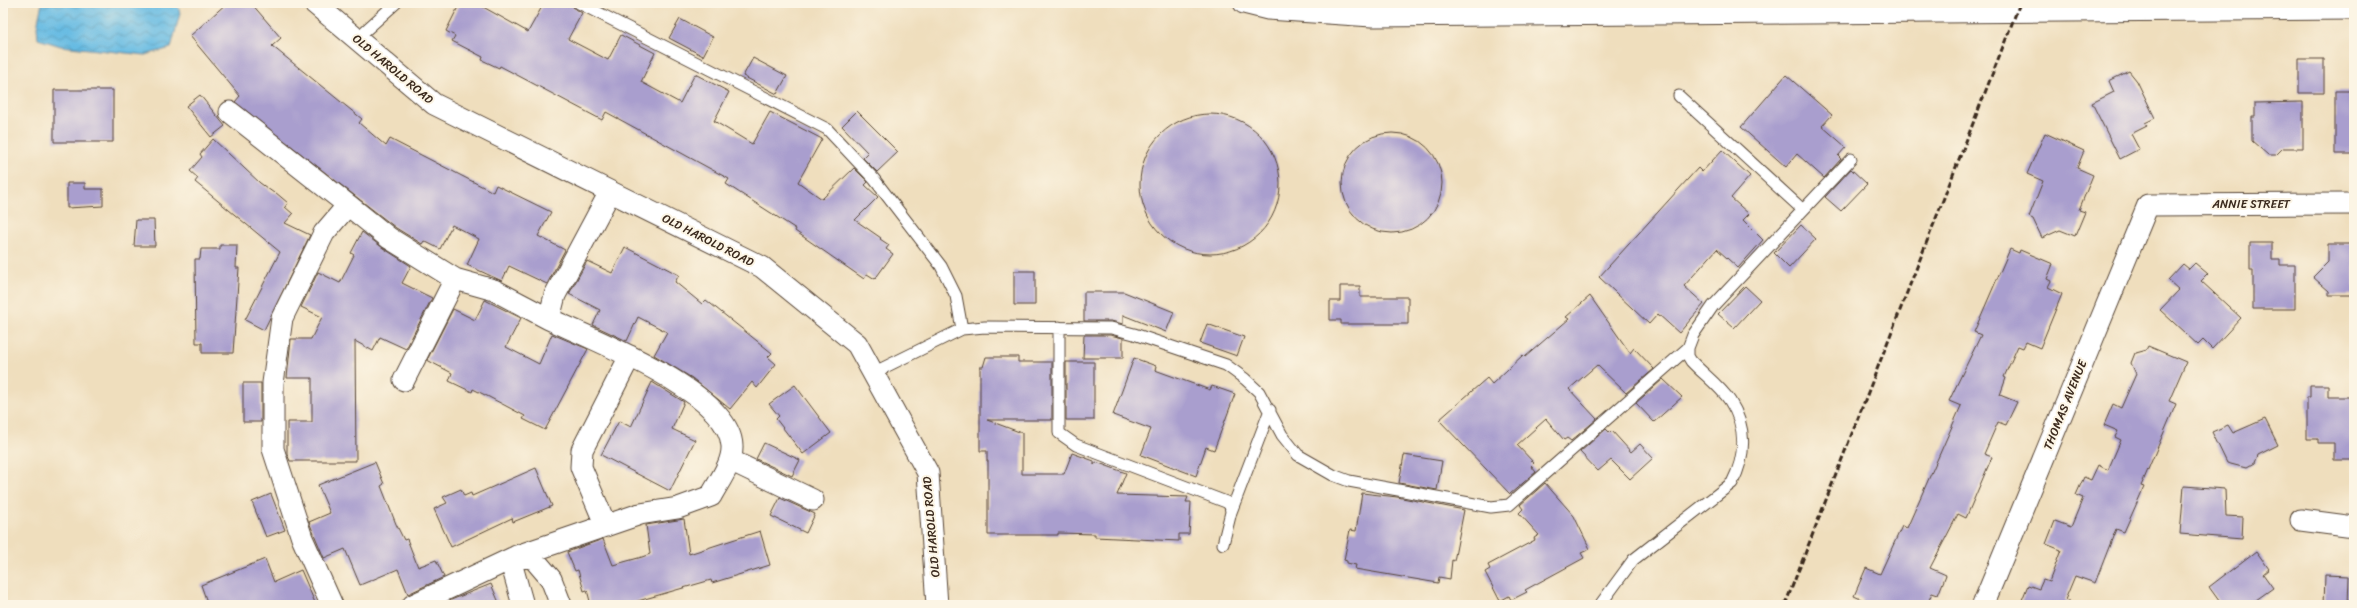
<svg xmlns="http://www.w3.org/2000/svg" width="2357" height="608" font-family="Sriracha,sans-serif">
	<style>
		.water { fill: url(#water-waves); stroke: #507280 }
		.building { fill: #a99ece }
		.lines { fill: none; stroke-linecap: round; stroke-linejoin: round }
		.lane-casing { stroke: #564536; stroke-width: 13 }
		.street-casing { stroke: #564536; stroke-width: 23 }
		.lane { stroke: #fff; stroke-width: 11 }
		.street { stroke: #fff; stroke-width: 21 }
		.rail { stroke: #3b2a1e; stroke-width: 3; stroke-dasharray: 6 3; stroke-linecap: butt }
		.labels { text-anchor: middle; stroke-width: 4; stroke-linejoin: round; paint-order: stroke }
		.street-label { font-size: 12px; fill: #3b2a1e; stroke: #fcf5e5 }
	</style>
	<defs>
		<pattern id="water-waves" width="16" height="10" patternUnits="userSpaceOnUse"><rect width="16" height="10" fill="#66bbe3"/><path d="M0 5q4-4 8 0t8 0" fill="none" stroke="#5598b7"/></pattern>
	</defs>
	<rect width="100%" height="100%" fill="#fcf5e5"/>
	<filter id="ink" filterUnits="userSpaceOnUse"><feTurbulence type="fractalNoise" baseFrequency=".025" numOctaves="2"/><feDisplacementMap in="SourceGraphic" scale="8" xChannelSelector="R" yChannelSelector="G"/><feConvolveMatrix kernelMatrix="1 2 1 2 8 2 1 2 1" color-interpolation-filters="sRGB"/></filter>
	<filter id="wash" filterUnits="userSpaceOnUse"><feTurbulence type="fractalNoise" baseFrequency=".012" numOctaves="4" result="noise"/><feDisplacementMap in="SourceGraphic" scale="16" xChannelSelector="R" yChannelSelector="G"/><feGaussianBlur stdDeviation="0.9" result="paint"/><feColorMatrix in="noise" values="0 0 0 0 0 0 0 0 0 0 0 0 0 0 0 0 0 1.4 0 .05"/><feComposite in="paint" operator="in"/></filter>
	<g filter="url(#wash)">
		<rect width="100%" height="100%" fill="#efdebd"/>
		<path class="water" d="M42 3H177L180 13 171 48 145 55 61 46 38 39 37 26Z"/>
		<g id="blocks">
			<path class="building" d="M227 3H251L281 38 272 46 362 119 359 123 386 146 390 139 493 192 496 185 551 212 538 236 565 250 547 284 509 266 502 281 467 265 479 239 452 225 440 249 424 241 422 244 396 228 235 102 240 96 190 36Z
				M460 3H476L528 32 544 3H572L573 7 582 13 568 39 608 60 621 35 655 53 641 82 680 103 695 74 729 92 714 121 752 144 770 112 822 139 798 182 822 199 854 168 868 182 865 185 878 197 855 220 881 238 880 239 889 245 886 249 893 254 875 279 867 274 864 279 795 231 796 229 726 184 729 179 606 112 602 120 500 66 499 68 482 60 483 57 452 41 455 36 446 31Z
				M680 19 713 37 703 56 669 38Z
				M753 58 787 76 777 94 743 76Z
				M2299 59H2324V93H2299Z
				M2129 71 2137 81 2155 118 2145 123 2147 126 2131 134 2139 149 2120 159 2092 103 2114 92 2109 81Z
				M1786 75 1832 115 1822 126 1846 147 1838 156 1841 159 1824 178 1797 154 1786 167 1741 127Z
				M54 90H113V142H54Z
				M2335 91H2354V154H2335Z
				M200 95 225 126 211 137 186 106Z
				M2303 102V148H2283L2276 155H2268L2252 141V117H2255V103Z
				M857 111 898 152 877 172 863 158 868 153 842 126Z
				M1140 184a70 70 0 1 1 140 0a70 70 0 1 1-140 0Z
				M2045 133 2084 151 2077 168 2093 175 2079 210 2085 212 2075 236 2060 230 2042 238 2033 219 2029 217 2043 181 2027 174Z
				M1342 183a50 50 0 1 1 100 0a50 50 0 1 1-100 0Z
				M213 139 260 183 274 193 275 192 288 203 285 207 293 214 285 223 310 235 264 330 245 320 280 252 195 182 198 178 190 171 202 157 200 154Z
				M1722 150 1750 176 1731 198 1749 214 1743 220 1763 240 1738 268 1717 249 1684 286 1704 304 1679 333 1658 314 1649 324 1599 277 1698 168 1702 172Z
				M1851 169 1867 184 1841 211 1825 197Z
				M67 183H85V189H103V206L67 208Z
				M136 220H154L155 246H134Z
				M1801 225 1816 239 1789 268 1774 253Z
				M362 232 383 248 411 266 402 283 432 298 406 349 380 337 373 351 355 341 356 461H290L287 454V422H312V378H287L291 339H311L322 317 301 307 318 272 340 283 354 255 351 253Z
				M2250 243H2272V259H2280V265H2295V309H2253V270H2250Z
				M2328 244H2354V295H2329V291L2313 277 2328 262Z
				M220 245H237L236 268H239L233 353H202V343H196L195 259H200L201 249H220Z
				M625 247 679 275 675 282 702 304 706 300 772 353 768 357 776 364 757 388 752 382 730 409 692 378 654 355 667 332 638 317 627 341 593 325 600 310 569 294 587 261 612 273Z
				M2010 249 2019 253 2020 250 2053 264 2047 279 2051 281 2048 287 2062 294 2040 348 2026 342 2023 348 2018 346 2004 377 2006 378 2000 395 2017 402 2006 425 1998 422 1984 454 1992 457 1966 518 1958 514 1930 568 1946 575 1938 595 1932 593 1927 605H1861L1863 600 1854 596 1866 568 1880 574 1902 526 1907 528 1961 406 1949 401 1981 335 1974 332Z
				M2195 263 2208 274 2201 281 2241 318 2212 349 2203 340 2198 345 2160 310 2179 290 2168 280 2183 264 2189 269Z
				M1014 271H1035V305H1014Z
				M1340 286H1360V297H1408V324H1341V320H1330V301H1340Z
				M1745 286 1760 300 1734 328 1718 314Z
				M1084 292H1124L1174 312 1166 332 1123 315V324L1111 321H1084Z
				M1590 296 1630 353 1634 348 1654 369 1626 393 1597 365 1569 389 1597 419 1571 441 1567 438 1564 440 1546 419 1517 445 1534 463 1531 466 1536 472 1510 494 1439 420 1487 378 1492 384 1523 355 1525 357 1569 319 1566 317Z
				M485 300 521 318 506 347 539 364 552 334 588 349 545 430 523 419 525 416 489 397 473 389 472 392 449 381 452 373 427 360 453 309 475 320Z
				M1207 324 1244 337 1237 356 1200 343Z
				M1084 335H1110L1123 338V358H1083Z
				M2148 346 2186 362 2169 401 2176 404 2141 486 2144 487 2124 532 2116 529 2095 583 2075 576 2065 600 2076 605H2020L2028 585 2039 589 2043 580 2049 582 2061 550 2046 544 2055 521 2071 527 2083 498 2076 495 2084 477 2091 480 2098 465 2108 470 2121 440 2115 437 2118 431 2104 425 2113 404 2121 408 2136 374 2131 363 2135 353 2146 350Z
				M986 357H1018V362H1052V420H987L1022 433V474H1064L1072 453 1094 461V465L1096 462 1126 473 1117 495 1188 497 1186 502H1191L1189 534H1179V541L1095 537V534L1058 533V535H988V461H987V451H980V367H983Z
				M1134 358 1156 366 1155 370 1210 390 1212 386 1235 394 1214 450 1206 447 1196 476 1141 455 1151 429 1113 415Z
				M1066 362H1094V420H1066Z
				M1663 379 1682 397 1654 422 1636 403Z
				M652 382 684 402 672 429 695 440 670 491 601 455 619 421 631 427Z
				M243 383H261V422H243Z
				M795 385 831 433 803 454 776 419 779 416 769 404Z
				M2310 385H2328V397H2354V460H2334V443H2318V439H2307V397H2310Z
				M2265 419 2278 445 2258 455 2255 463 2246 468 2227 463 2212 432 2228 425 2233 433Z
				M1606 429 1610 433 1612 431 1631 452 1640 444 1653 458 1630 479 1611 460 1598 471 1580 452Z
				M764 443 800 460 792 476 756 459Z
				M1404 455 1442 461 1437 490 1399 483Z
				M375 462 384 484 381 486 396 524 404 540 407 539 418 567 436 560 444 577 408 594 398 569 360 585 345 549 324 558 309 522 330 513 318 485Z
				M536 468 552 506 513 522 512 518 451 547 434 509 447 503 443 497 461 489 464 496 471 493 472 496Z
				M1545 483 1574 516 1590 549 1581 553 1584 558 1525 590 1527 592 1511 600 1509 596 1500 601 1485 572 1490 569 1488 565 1535 540 1534 538 1539 535 1519 513 1523 509 1520 505Z
				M2184 486 2225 489 2226 516 2243 517 2242 539 2180 534Z
				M1362 493 1397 497 1464 510 1454 561 1452 560 1450 579 1439 577 1438 583 1355 569 1356 565 1347 563V561L1344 560 1350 530 1356 531Z
				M271 494 285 530 266 537 252 502Z
				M780 498 815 514 806 533 771 516Z
				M684 519 689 554 760 531 770 565 712 583 711 580 624 605H591L587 590 584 591 578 570 575 571 567 552 603 539 613 565 642 557 650 554 646 525Z
				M2256 551 2269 569 2263 574 2273 588 2249 605H2222L2209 587Z
				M265 559 274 582 301 570 316 605H208L201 585Z
				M2325 575 2349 576 2348 605H2324Z
				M491 584 500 605H441L451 600Z"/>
		</g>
	</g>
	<g filter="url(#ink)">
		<use href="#blocks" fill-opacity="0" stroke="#564536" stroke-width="1"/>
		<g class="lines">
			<g class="lane-casing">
				<path id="lane" d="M579 3 827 129 874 179 941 266 956 296 962 329
					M356 39 396 3
					M1679 96 1803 210
					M1059 327V433L1076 445 1226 502 1230 505 1231 512 1223 544
					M873 373 962 329 985 327 1111 328 1134 334 1226 365 1245 379 1259 392 1282 435 1298 455 1333 475 1349 481 1491 507 1509 505 1688 348
					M1231 512 1270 410
					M1600 605 1633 560 1732 483C1746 456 1747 427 1730 401 1720 386 1703 374 1691 361L1688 356V348L1693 335 1713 306 1851 159"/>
			</g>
			<g class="street-casing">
				<path id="street" d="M314 3 434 104 762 267 857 344 928 473 937 605
					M1244 3 1268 9 1372 16 2354 9
					M230 112 348 205
					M404 380 455 279
					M730 460 813 500
					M2301 520 2354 527
					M606 526 581 467 582 450 630 356
					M332 605 302 538 273 449V383L282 318 324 233 348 205 389 238 455 279 494 290 549 319
					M413 605 517 556 640 514 678 508 711 496C719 481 733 463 732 446 730 392 592 339 549 319L555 295 610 192
					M523 605 512 566 517 556 533 558 551 579 561 605
					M1983 605 2148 205 2354 204"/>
			</g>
			<use href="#lane" class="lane"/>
			<use href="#street" class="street"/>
			<path class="rail" d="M1785 605 2020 3"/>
		</g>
	</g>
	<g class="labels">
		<g class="street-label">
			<text transform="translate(393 69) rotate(40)" y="4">OLD HAROLD ROAD</text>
			<text x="2251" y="208">ANNIE STREET</text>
			<text transform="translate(708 240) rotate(27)" y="4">OLD HAROLD ROAD</text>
			<text transform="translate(2065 405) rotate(-68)" y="4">THOMAS AVENUE</text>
			<text transform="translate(931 527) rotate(-95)" y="4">OLD HAROLD ROAD</text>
		</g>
	</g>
	<rect width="2357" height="608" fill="none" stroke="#fcf5e5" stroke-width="16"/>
</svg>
